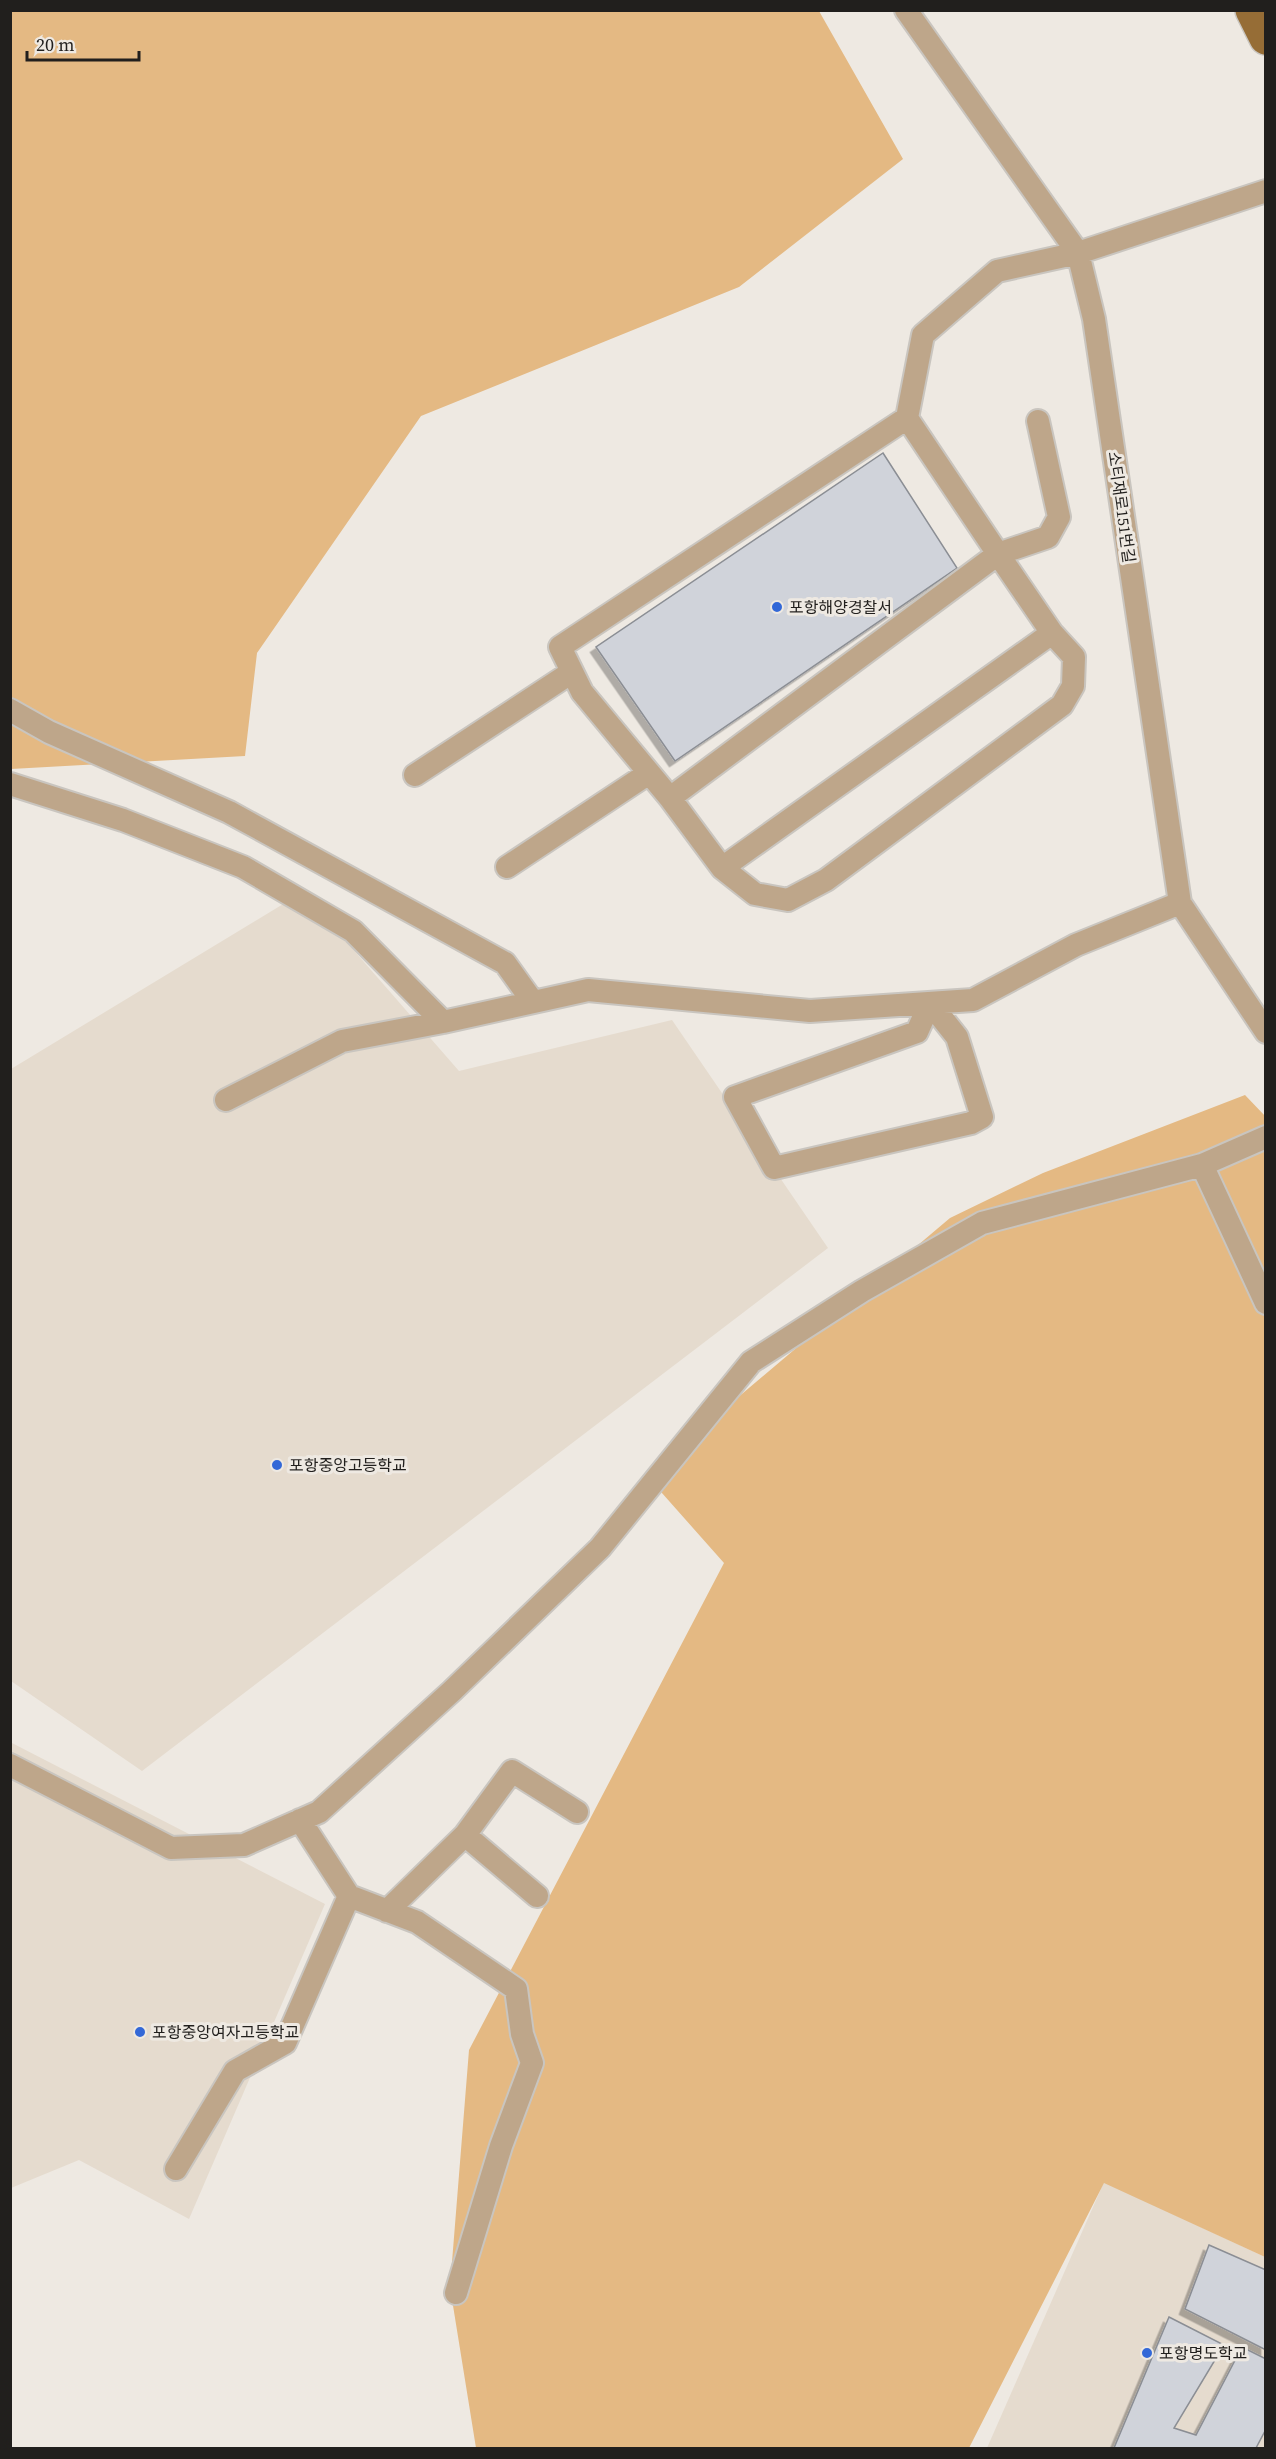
<svg xmlns="http://www.w3.org/2000/svg" width="1276" height="2459" font-family="'Source Serif 4','Noto Sans KR',serif">
	<style>
		.built { fill: #e5dbce }
		.green { fill: #e4b983 }
		.building { fill: #d0d3da; stroke: #8b8e94; stroke-width: 1.5; filter: url(#shadow) }
		.lines { fill: none; stroke-linecap: round; stroke-linejoin: round }
		.lane-casing { stroke: #c9c5bf; stroke-width: 26 }
		.primary-casing { stroke: #c9c5bf; stroke-width: 36 }
		.lane { stroke: #bea68a; stroke-width: 22 }
		.primary { stroke: #966d36; stroke-width: 33 }
		.poi-dot { fill: #3368d7; stroke: #eee9e2; stroke-width: 2 }
		.labels { text-anchor: middle; stroke-width: 6; stroke-linejoin: round; paint-order: stroke }
		.street-label { font-size: 16px; fill: #211f1d; stroke: #eee9e2 }
		.poi-label { font-size: 16px; fill: #211f1d; stroke: #eee9e2; text-anchor: start }
	</style>
	<defs>
		<filter id="shadow"><feDropShadow dx="-5.5" dy="5.5" stdDeviation="0" flood-color="#0004"/></filter>
	</defs>
	<rect width="100%" height="100%" fill="#eee9e2"/>
	<path class="built" d="M303 892 459 1071 672 1020 828 1248 142 1771 11 1681V1069Z
		M10 1742 325 1904 189 2219 79 2160 11 2188Z
		M1104 2182 1265 2257V2448H987Z"/>
	<path class="green" d="M11 11H819L903 159 739 287 421 416 257 653 245 756 11 769Z
		M1245 1095 1266 1117 1265 2257 1104 2183 969 2448H476L450 2287 469 2050 724 1563 646 1475 950 1218 1043 1173Z"/>
	<path class="building" d="M883 453 957 568 675 761 596 647Z
		M1209 2245 1266 2270V2350L1185 2309Z
		M1169 2317 1224 2345 1174 2428 1196 2435 1242 2347 1266 2359V2429L1256 2448H1114Z"/>
	<g class="lines">
		<g class="lane-casing">
			<path id="lane" d="M906 10 1078 253 1094 319 1180 903 1266 1032
				M1038 421 1059 517 1048 537 998 554 907 418 923 335 997 271 1078 253 1266 191
				M998 554 1052 633 722 868 670 798Z
				M10 710 49 732 229 812 505 963 533 1002
				M415 775 572 672
				M10 784 123 820 243 867 353 931 443 1022
				M670 798 582 692 560 647 907 418
				M507 867 649 773
				M722 868 755 894 788 900 826 880 1062 705 1073 686 1074 657 1052 633
				M930 1003 957 1037 982 1117 971 1123 774 1168 735 1097 917 1032Z
				M226 1100 342 1041 443 1022 588 990 810 1011 973 1000 1076 945 1180 903
				M1266 1137 1202 1165 1266 1303
				M10 1765 171 1848 244 1845 319 1812 452 1691 600 1548 751 1362 862 1291 982 1223 1202 1165
				M465 1835 512 1771 577 1812
				M349 1896 417 1922 516 1989 522 2034 532 2063 501 2146 456 2293
				M387 1911 465 1835 537 1896
				M176 2169 235 2071 285 2043 349 1896 300 1820"/>
		</g>
		<g class="primary-casing">
			<path id="primary" d="M1252 10 1266 38"/>
		</g>
		<use href="#lane" class="lane"/>
		<use href="#primary" class="primary"/>
	</g>
	<g class="poi-dot">
		<circle cx="777" cy="607" r="6"/>
		<circle cx="277" cy="1465" r="6"/>
		<circle cx="140" cy="2032" r="6"/>
		<circle cx="1147" cy="2353" r="6"/>
	</g>
	<g class="labels">
		<g class="street-label">
			<text transform="translate(1122 507) rotate(82)" y="6">소티재로151번길</text>
		</g>
		<g class="poi-label">
			<text x="789" y="613">포항해양경찰서</text>
			<text x="289" y="1471">포항중앙고등학교</text>
			<text x="152" y="2038">포항중앙여자고등학교</text>
			<text x="1159" y="2359">포항명도학교</text>
		</g>
	</g>
	<rect width="1276" height="2459" fill="none" stroke="#211f1d" stroke-width="24"/>
	<path d="M27 51v9h112v-9" fill="none" stroke="#211f1d" stroke-width="3"/>
	<text x="36" y="51" font-size="18" fill="#211f1d" stroke="#eee9e2" stroke-width="4.5" paint-order="stroke">20 m</text>
</svg>
